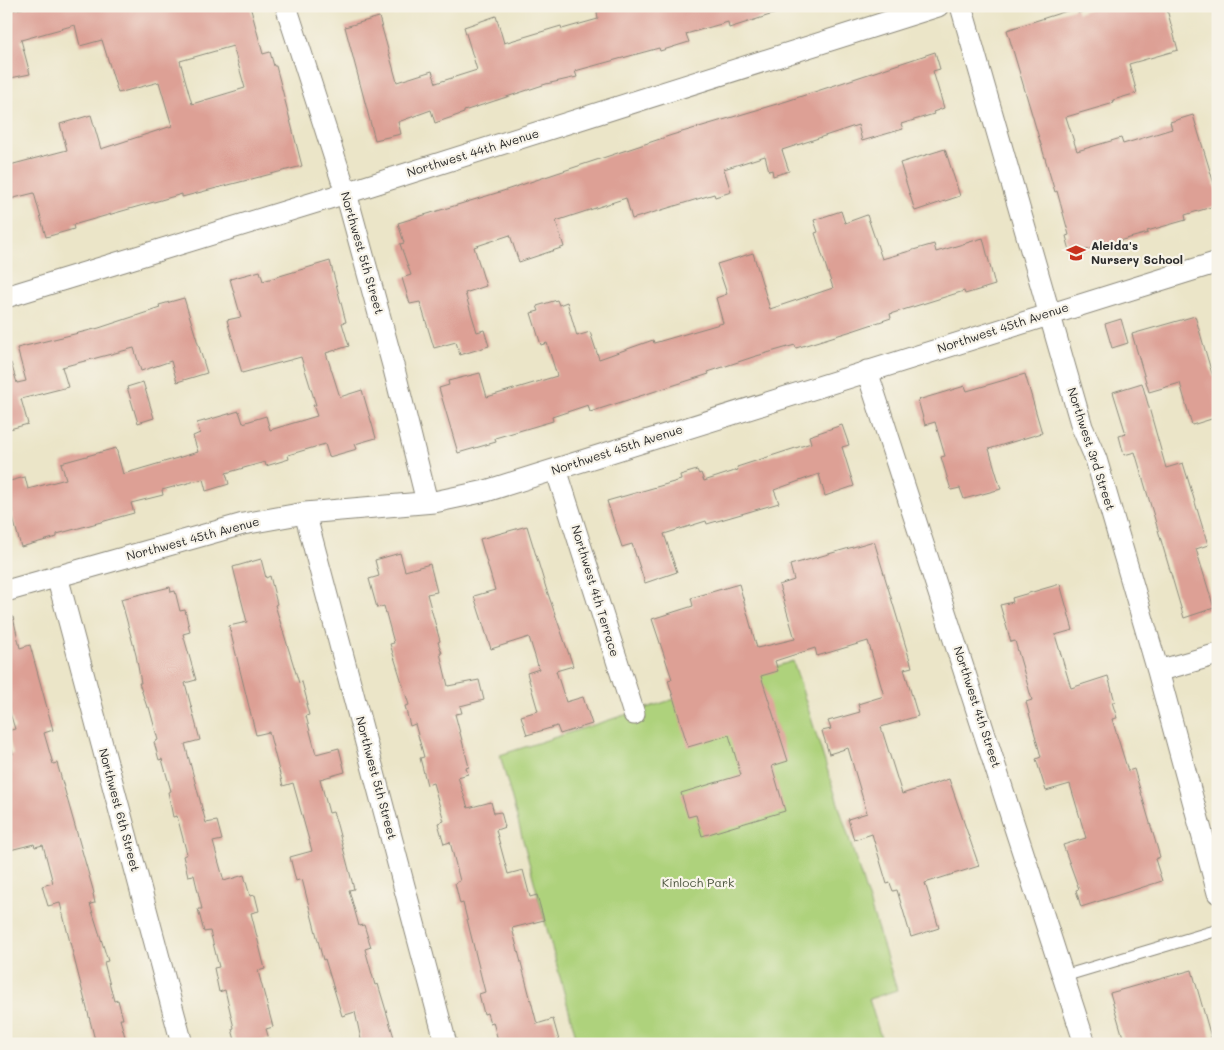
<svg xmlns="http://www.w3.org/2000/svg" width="1224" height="1050" font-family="Mali,sans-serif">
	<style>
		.green { fill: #aed27b; stroke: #6c7e53 }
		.building { fill: #dda095; fill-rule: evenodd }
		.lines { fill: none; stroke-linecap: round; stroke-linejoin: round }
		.lane-casing { stroke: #8b887a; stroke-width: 13 }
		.street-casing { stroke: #8b887a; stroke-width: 23 }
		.lane { stroke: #fff; stroke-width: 11 }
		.street { stroke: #fff; stroke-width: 21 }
		.labels { text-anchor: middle; stroke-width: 4.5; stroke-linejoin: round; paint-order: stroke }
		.street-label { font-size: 12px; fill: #2b2b2b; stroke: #f7f3e8 }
		.poi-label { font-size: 12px; font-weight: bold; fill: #2b2b2b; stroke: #f7f3e8; text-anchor: start }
		.park-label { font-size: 12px; fill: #4c553f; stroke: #f7f3e8 }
	</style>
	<rect width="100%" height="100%" fill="#f7f3e8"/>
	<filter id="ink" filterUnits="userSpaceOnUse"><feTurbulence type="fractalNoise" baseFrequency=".02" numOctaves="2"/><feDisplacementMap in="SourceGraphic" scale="10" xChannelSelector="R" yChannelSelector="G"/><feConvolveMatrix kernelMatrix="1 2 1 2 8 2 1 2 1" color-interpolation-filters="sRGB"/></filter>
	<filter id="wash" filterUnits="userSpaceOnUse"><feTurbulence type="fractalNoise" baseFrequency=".0096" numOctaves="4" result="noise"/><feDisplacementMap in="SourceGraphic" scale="20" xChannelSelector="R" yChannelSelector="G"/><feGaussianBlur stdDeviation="1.12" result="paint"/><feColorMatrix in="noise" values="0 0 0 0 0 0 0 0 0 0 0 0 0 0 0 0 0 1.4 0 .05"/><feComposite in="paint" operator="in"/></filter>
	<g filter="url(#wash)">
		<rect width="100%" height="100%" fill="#ebe5c8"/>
		<path class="green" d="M793 661 897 990 869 999 883 1044H578L500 755Z"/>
		<g id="blocks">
			<path class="building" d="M6 6H13L14 10 31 6H250L263 54 270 52 274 66H276L302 166 182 197V194L73 225 74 229 46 237 34 193 6 200V166L67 150 60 124 91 115 101 149 172 126 159 82 118 93 102 40 80 46 75 25 21 40 30 74 6 79ZM233 46 245 88 192 104 180 61Z
				M615 6H786V10L729 28 728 22 686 34 689 42 660 51 659 48 575 71 577 77 546 84 464 111V113L435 123 431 110 398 122 401 134 375 140 345 27 379 17 397 82 432 71 436 83 477 70 464 27 496 16 504 43 561 26 562 29 598 19 597 12Z
				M1099 6H1166L1178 50 1129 64 1137 93 1113 100 1114 103 1066 117 1077 151 1121 138 1123 144 1172 129 1170 122 1193 115 1218 197V205L1185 215 1186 220 1147 231 1148 233 1071 254 1066 236 1069 235 1057 191 1055 192 1007 30 1076 8 1078 13Z
				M935 52 940 69 933 71 944 108 933 112 934 114 901 124 903 129 862 141 858 125 782 150 789 171 773 176 772 170 769 171 765 156 724 169 731 192 715 197 714 194 632 219 626 198 556 221 564 247 519 262 510 235 474 247 486 286 465 293 477 332 484 330 489 346 460 355 456 342 434 348 420 302 410 304 402 278 411 275 400 244 404 243 398 223 503 191 672 135 787 101Z
				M945 149 960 196 915 211 900 163Z
				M841 211 845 223 867 215 882 259 934 244 936 252 983 238 995 285 965 294 964 291 890 314 891 318 855 330 796 348 795 345 753 357 708 372 709 374 590 412 588 405 552 417 553 421 495 438 496 442 458 453 439 388 449 385 448 381 480 373 487 397 557 376 547 343 541 345 531 313 539 311 537 306 557 300 559 305 567 302 577 336 590 332 599 359 653 340 654 343 723 323 716 298 727 294 717 264 753 253 770 309 833 288 815 233 818 232 814 220Z
				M330 261 346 322 342 323 349 346 326 353 340 397 362 390 376 438 355 444 357 449 329 457 325 444 288 455 289 459 266 466 265 462 226 473 229 484 206 491 203 479 162 490 163 495 131 503 134 513 57 534V537L21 547 6 493V482L25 477 28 489 66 479 61 463 116 448 123 474 198 452 193 436 200 433 197 423 239 411 243 423 266 416 270 430 317 416 313 405H316L301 357 242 373 227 320 241 317 230 279 260 271 263 281Z
				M184 298 207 373 177 382 171 361 141 371 134 348 62 367 68 387 21 399 28 424 6 430V364L11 363 17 383 26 381 17 348 99 328 160 308 159 305Z
				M1195 316 1213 377 1218 376V417L1192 425 1180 383 1149 392 1132 334Z
				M1121 319 1128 343 1112 348 1105 324Z
				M1025 374 1042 433 989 449 1001 489 964 499 960 488 951 490 941 457 945 456 935 422 925 425 918 400 965 386 967 391Z
				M143 382 154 418 138 423 127 387Z
				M1142 383 1166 468 1183 463 1208 545 1196 549 1214 608 1184 618 1135 452 1124 455 1119 436 1126 434 1113 392Z
				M842 425 849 445 842 447 854 486 825 496 819 474 774 490 779 503 707 524 706 521 664 534 677 572 645 583 632 544 622 547 607 501 681 480 680 475 697 470 699 474 701 473 704 481 738 470 737 467 811 443 809 436Z
				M527 526 546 588 573 666 556 671 566 702 583 697 592 724 560 734 557 726 527 735 521 716 538 711 527 673 539 669 529 637 491 649 474 596 495 590 480 539Z
				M874 541 912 667 904 669 918 716 881 727 902 794 949 779 979 866 925 883 939 928 911 937 897 890 893 891 890 883 887 884 872 834 854 840 848 819 867 813 848 748 829 754 822 731 831 729 828 721 860 712 858 704 884 696 868 641 817 656 815 648 775 661 778 671 761 676 788 761 772 766 785 811 702 836 696 815 688 817 681 793 741 775 729 735 688 747 668 680 672 679 652 619 693 606 691 598 739 584 757 648 795 639 779 585 794 580 790 565Z
				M400 553 405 571 430 564 437 592 427 594 440 641 438 642 442 653H440L448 686 479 680 484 700 460 706 462 713 455 714 469 767 466 768 468 774 458 777 468 808 491 802 494 813 501 812 505 827 496 830 508 874 523 870 530 897 537 895 544 920 512 928 537 1024 553 1019 560 1044H499L493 1022 490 1023 487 1013 484 1014 479 994 485 992 463 903 460 904 455 883 460 881 450 842 444 844 438 823 444 821 433 783 427 785 420 758 424 757 415 724 410 726 405 706 409 705 390 644 394 643 384 606 377 608 369 579 379 576 375 560Z
				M261 559 266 578 270 576 277 604 275 605 299 683 302 682 308 704H306L309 715 306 716 316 754 339 748 345 772 320 779 329 813 333 812 336 821 354 889 349 890 359 926 364 925 371 947 365 949 375 985 378 984 396 1044H362L355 1012 342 1016 325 959 323 960 302 879 296 881 290 857 312 851 293 783 283 786 269 732 256 735 229 626 247 622 233 567Z
				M1060 584 1073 630 1055 635 1071 688 1108 676 1115 702H1112L1117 718 1112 719 1128 771 1134 769 1160 857 1155 859 1162 881 1081 907 1076 890 1079 889 1063 845 1086 838 1070 784 1046 791 1036 759 1041 757 1026 702 1032 700 1015 641 1011 642 1000 605 1013 602 1012 598Z
				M170 587 171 592 175 591 180 611 185 610 190 632 183 634 196 680 185 683 200 740 185 744 206 823 217 821 222 840 213 842 224 881 244 875 250 896 255 895 259 911 251 913 265 969 258 971 273 1027 266 1029 269 1039 248 1044H236L232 1029 234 1028 225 990 219 992 214 968 219 967 210 931 204 932 198 909H202L194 875 188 876 183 856 187 854 177 816 173 817 168 792 171 791 162 759 159 760 154 742 158 740 149 707H147L139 683H141L136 655 121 599Z
				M6 617H13L20 648 30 645 53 730 44 733 53 764 57 763 94 893 93 894 95 903 90 904 108 961 104 962 114 1001 118 1000 123 1019H120L127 1044H96L60 903 48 906 42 886 53 883 43 845 35 847 34 844 10 850 6 837V755L13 754 7 731 15 729 6 700Z
				M1192 970 1213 1044H1125L1110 993Z"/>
		</g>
	</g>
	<g filter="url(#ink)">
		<use href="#blocks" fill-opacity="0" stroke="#8b887a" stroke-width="1"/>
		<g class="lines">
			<g class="lane-casing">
				<path id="lane" d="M1064 976 1218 930"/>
			</g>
			<g class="street-casing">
				<path id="street" d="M286 6 346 193 394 369 427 502
					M961 6 1082 427 1096 459 1158 671 1218 893
					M6 297 346 193 938 6
					M867 371 1085 1044
					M556 469 634 714
					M305 513 446 1044
					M57 576 182 1044
					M6 591 243 524 305 513 434 502 486 491 1218 262
					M1158 671 1218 654"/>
			</g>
			<use href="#lane" class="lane"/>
			<use href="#street" class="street"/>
		</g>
	</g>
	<defs>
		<g id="school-bare" transform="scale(1.5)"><path d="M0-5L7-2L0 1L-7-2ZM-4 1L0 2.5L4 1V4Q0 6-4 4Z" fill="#c8321e" stroke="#f7f3e8" stroke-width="2.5" paint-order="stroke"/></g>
	</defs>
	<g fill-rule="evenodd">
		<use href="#school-bare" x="1076" y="253"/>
	</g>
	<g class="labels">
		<g class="street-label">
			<text transform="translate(473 153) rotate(-17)" y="4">Northwest 44th Avenue</text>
			<text transform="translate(362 253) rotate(74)" y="4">Northwest 5th Street</text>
			<text transform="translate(1003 328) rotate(-18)" y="4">Northwest 45th Avenue</text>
			<text transform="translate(1091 449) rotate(72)" y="4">Northwest 3rd Street</text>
			<text transform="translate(617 450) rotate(-18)" y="4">Northwest 45th Avenue</text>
			<text transform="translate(193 539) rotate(-15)" y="4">Northwest 45th Avenue</text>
			<text transform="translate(595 591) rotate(73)" y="4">Northwest 4th Terrace</text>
			<text transform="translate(977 707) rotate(72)" y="4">Northwest 4th Street</text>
			<text transform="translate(376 778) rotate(75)" y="4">Northwest 5th Street</text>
			<text transform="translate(119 810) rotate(75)" y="4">Northwest 6th Street</text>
		</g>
		<g class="poi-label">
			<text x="1091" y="250">Aleida's<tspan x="1091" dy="14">Nursery School</tspan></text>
		</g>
		<g class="park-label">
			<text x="698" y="887">Kinloch Park</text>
		</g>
	</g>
	<rect width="1224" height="1050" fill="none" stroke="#f7f3e8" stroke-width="25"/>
</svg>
